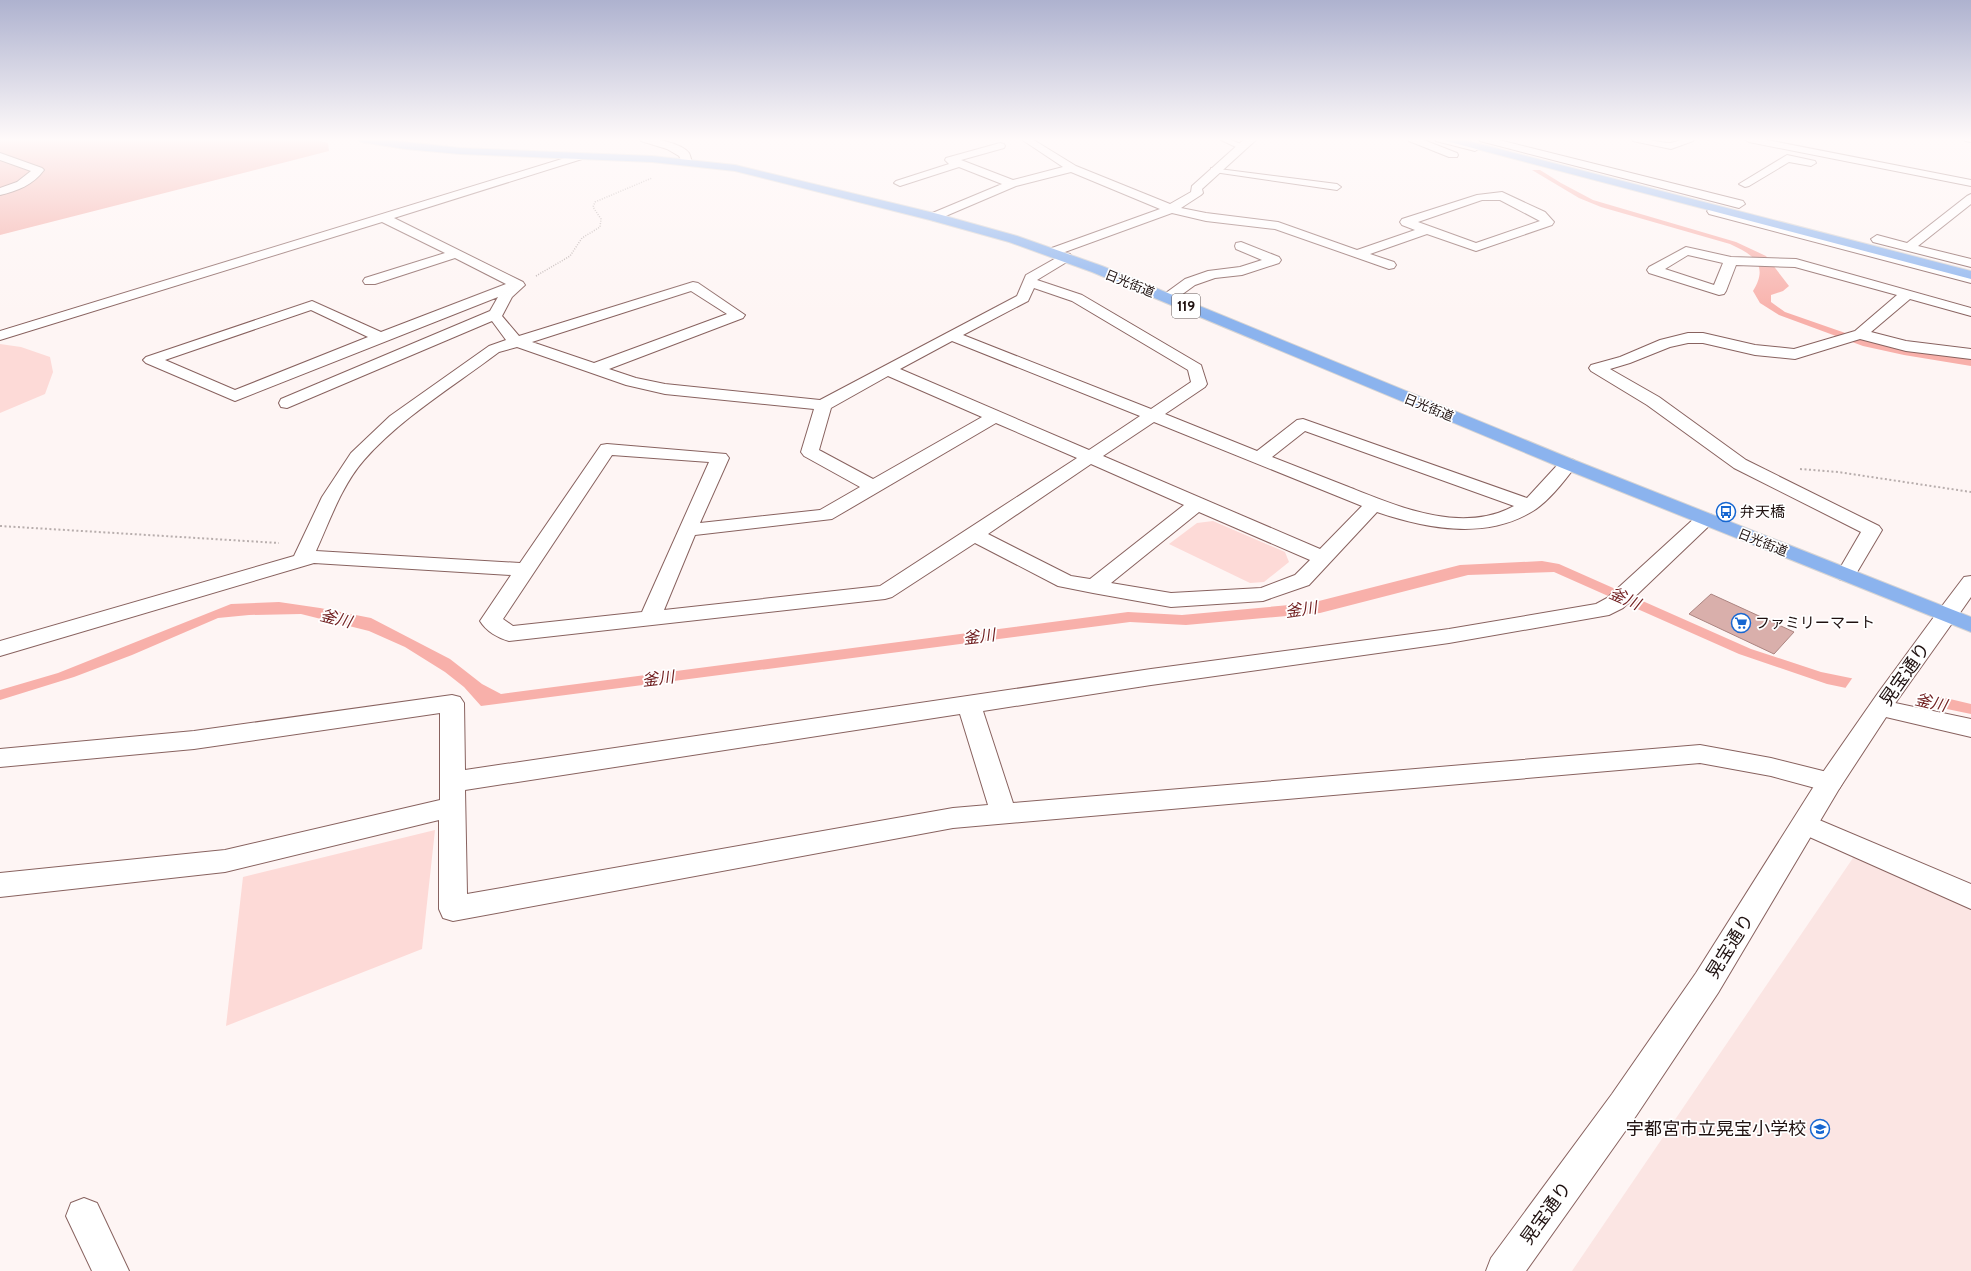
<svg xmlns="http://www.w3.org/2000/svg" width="1971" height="1271" font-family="Cabin,'Noto Sans JP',sans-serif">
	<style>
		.built { fill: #fbe5e3 }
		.green { fill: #fddad7 }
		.forest { fill: #f4ada7 }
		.water { fill: #f8b0aa }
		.pier { fill: #fef5f4 }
		.building { fill: #d9afab; stroke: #ab8480 }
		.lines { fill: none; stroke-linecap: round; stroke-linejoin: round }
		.lane-casing { stroke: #88625f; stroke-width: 2 }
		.street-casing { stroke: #88625f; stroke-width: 2 }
		.secondary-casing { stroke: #88625f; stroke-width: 2 }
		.highway-casing { stroke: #d6d4d4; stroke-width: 2 }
		.path-far1 { stroke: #b8aead; stroke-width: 1.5; stroke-dasharray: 1 1.5; stroke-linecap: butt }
		.path { stroke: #b8aead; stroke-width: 2; stroke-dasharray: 2 2.5; stroke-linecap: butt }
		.lane { fill: #fff; fill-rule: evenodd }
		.street { fill: #fff; fill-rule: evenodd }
		.secondary { fill: #fff; fill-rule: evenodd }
		.highway { fill: #8bb3ee; fill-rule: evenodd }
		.labels { text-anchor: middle; stroke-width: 3.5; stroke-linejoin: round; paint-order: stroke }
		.far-street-label { font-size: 13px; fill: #1e100f; stroke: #fff }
		.shield { fill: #fff; stroke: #625857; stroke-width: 1 }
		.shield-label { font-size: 14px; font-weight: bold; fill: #1e100f }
		.poi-label { font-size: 15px; fill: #1e100f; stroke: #fff; text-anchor: start }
		.water-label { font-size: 16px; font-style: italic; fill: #701e1f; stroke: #fff }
		.near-street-label { font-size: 18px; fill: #1e100f; stroke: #fff }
		.near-poi-label { font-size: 18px; fill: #1e100f; stroke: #fff; text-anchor: end }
	</style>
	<rect width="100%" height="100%" fill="#fef5f4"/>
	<path class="built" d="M1855 855 1971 907V1271H1572Z"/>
	<path class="green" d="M0 344 21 347 50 357 53 372 45 394 0 413Z
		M1213 521 1285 552 1289 562 1264 582 1250 583 1169 544 1197 523Z
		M435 830 422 949 226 1026 243 877Z"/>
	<path class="forest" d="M0 139 102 140 143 139H312L328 143 329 151 0 235Z"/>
	<path class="water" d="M1532 170H1540L1561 183 1593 200 1736 242 1766 256 1789 286 1783 291 1771 295V302L1785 312 1874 343 1904 350 1971 359V366L1904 355 1863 346 1779 315 1760 303 1753 291C1769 265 1754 255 1730 244L1601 207 1579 198Z
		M1542 561 1559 564 1751 649 1821 672 1929 694 1971 704V714L1827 684 1739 654 1554 572 1468 575 1320 613 1186 625 1130 622 481 706 464 687 445 672 405 647 369 631 301 614 249 615 218 618 132 655 74 677 0 700V690L58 673 231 604 279 602 320 608 371 618 450 659 482 684 501 694 1128 612 1182 615 1311 603 1460 565Z"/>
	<path class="pier" d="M1853 677 1929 692 1940 695 1931 708 1844 690Z"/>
	<path class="building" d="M1711 594 1794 632 1774 654 1689 614Z"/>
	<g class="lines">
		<g class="lane-casing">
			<path id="lane" d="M1219 139H1229L1245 146 1238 148Z
				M1211 168 1337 184 1341 187 1337 190 1214 172H1211Z"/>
		</g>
		<g class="street-casing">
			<path id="street" d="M640 139C652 137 681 143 689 153 690 155 691 159 692 162L691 164H683L679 156 667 149 641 141Z
				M1021 139H1032L1076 166 1170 204 1191 192 1192 186 1241 142 1246 139H1257L1202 189 1203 193 1201 195 1181 208 1206 213 1278 222 1357 250 1415 230 1402 225 1400 222 1402 219 1477 195 1502 192 1545 212 1554 222 1552 225 1476 251 1427 234 1370 254 1394 262 1396 265 1394 268 1389 269 1275 229 1206 221 1172 213 1054 256 1049 255 1047 252 1049 249 1160 209 1071 172 1016 186 934 221 928 217 930 214 1002 184 959 167 900 186 894 183 896 181 949 164 945 160 946 158 1000 143 1004 144 1005 146 1004 148 961 160 1013 180 1063 167ZM1482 200H1500L1540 221 1476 243 1418 222Z
				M1408 139H1421L1457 153 1458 155 1457 157H1449L1409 141Z
				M1435 139H1450L1479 146 1480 148 1475 151 1436 141Z
				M1479 139H1495L1743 201 1745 204 1739 208 1480 141Z
				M1632 139C1645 137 1657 143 1670 143 1678 142 1683 137 1694 139L1693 141 1671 149 1633 141Z
				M1744 139H1762L1971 180V186L1749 142Z
				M1964 139H1971V142L1965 141Z
				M0 153 42 168 44 170C33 185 17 191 0 195V188L17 182 31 171 0 160Z
				M578 154 582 155 583 157 582 159 394 218 523 282 525 285 512 297 502 316 519 336 693 282 698 283 745 315 743 318 609 369 636 378 665 384 820 400 1017 296 1026 275 1065 253 1070 254 1072 257 1070 260 1037 280 1082 295 1201 365 1207 384 1205 387 1165 414 1257 451 1297 420 1303 419 1527 498 1562 460 1568 459 1574 460 1577 464C1567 478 1548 502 1533 511 1486 540 1427 529 1377 512L1309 585 1263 601 1171 607 1093 593 1058 586 975 543 892 597 885 599 509 641C498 638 486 631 480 621L511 575 314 563 0 656V641L294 556 322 497 351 453 390 416 489 346 506 340 492 321 287 408 281 407 279 403 281 399 490 311 498 297 235 401 146 363 143 360 146 357 312 301 381 332 506 284 455 258 375 284H365L363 281 365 278 445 253 382 222 0 340V331ZM1034 288 1072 301 1188 370 1191 382 1151 409 963 335 1028 301ZM691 291 727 314 594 363 532 342ZM311 310 368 337 235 390 165 360ZM952 341 1140 416 1089 450 900 369ZM517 347 626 385 665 394 814 409 801 452 804 456 860 487 820 510 700 523 729 458 726 454 607 444 601 445 520 563 316 551C330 520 342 485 364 460 402 417 454 386 499 352ZM888 376 982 417 873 479 819 450 831 408ZM1154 422 1362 506 1320 549 1103 456ZM996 423 1077 458 880 586 664 610 695 535 832 519ZM1305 431 1514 506C1461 535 1397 506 1346 486 1321 476 1297 467 1272 457ZM612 455 709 462 642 612 513 626 503 619ZM1091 464 1184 505 1090 579 1071 576 988 534ZM1199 512 1310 560 1295 575 1261 588 1171 593 1111 583Z
				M1787 155 1815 161 1816 163 1811 166 1789 162 1749 186 1745 187 1739 184Z
				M1971 194V204L1918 246 1971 259V267L1873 242 1871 239 1877 235 1907 243 1967 196Z
				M1713 207 1971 275V283L1709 214 1707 211Z
				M1241 242 1279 257 1281 260 1279 263 1242 275 1215 278 1195 285 1173 301H1163L1161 298 1163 295 1185 279 1208 271 1240 267 1262 260 1236 249 1235 246 1236 243Z
				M1686 247 1731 257 1796 259 1971 308V316L1910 299 1871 332 1906 341 1971 349V359L1906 351 1860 339 1795 359 1755 355 1703 343H1688L1670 347 1630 363 1610 369 1659 397 1746 460 1879 526 1882 530 1853 579 1846 581 1839 579 1836 575 1861 532 1734 468 1647 405 1591 371 1589 368 1591 365 1620 357 1660 340 1688 333H1703L1755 345 1794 349 1855 331 1897 295 1795 267 1736 265 1726 291 1724 294 1719 295 1649 273 1647 270 1649 267ZM1688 255 1723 263 1714 285 1665 269Z
				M1705 513 1712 515 1715 519 1712 523 1623 608 1609 615 1449 643 1151 685 983 711 1013 803 1700 745 1771 758 1839 775 1843 782 1839 789 1830 792 1771 776 1700 763 953 828 453 921 443 918 439 909V820L225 872 0 897V873L225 850 440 800V713L194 749 0 767V749L194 731 452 695 460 697 464 703 465 770 1151 669 1449 629 1596 604 1607 598 1698 515ZM960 714 988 805 953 808 467 894 465 790Z
				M1971 576V597L1955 620 1947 622 1939 620 1936 615 1939 610 1964 577Z
				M1881 700 1971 719V737L1873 714 1869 708 1873 702Z
				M1805 814 1971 884V909L1796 831 1792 824 1796 817Z
				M84 1198 97 1203 129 1271H92L66 1216 71 1203Z"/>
		</g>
		<g class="secondary-casing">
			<path id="secondary" d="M1947 608 1955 610 1958 615 1894 705 1839 789 1718 993 1636 1116 1526 1271H1486L1491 1258 1612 1094 1696 973 1821 775 1878 693 1939 610Z"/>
		</g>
		<g class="highway-casing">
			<path id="highway" d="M356 139H378L460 148 652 156 735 165 938 214 1017 236 1102 266 1574 460 1971 617V632L1562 468 1092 272 1009 242 930 220 735 171 652 162 460 154 405 149 361 142Z
				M1445 139H1460L1971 271V279L1446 141Z"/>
		</g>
		<path class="path-far1" d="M536 276 570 256 582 238 600 227 601 219 593 207 595 202 652 178"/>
		<path class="path" d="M1800 469 1838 472 1971 492
			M0 526 279 543"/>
		<use href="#lane" class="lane"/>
		<use href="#street" class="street"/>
		<use href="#secondary" class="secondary"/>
		<use href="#highway" class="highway"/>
	</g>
	<linearGradient id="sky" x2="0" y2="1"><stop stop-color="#aeb2cf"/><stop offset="0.44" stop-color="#fffafa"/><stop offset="1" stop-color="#fffafa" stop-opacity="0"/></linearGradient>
	<rect width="1971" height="316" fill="url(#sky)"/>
	<defs>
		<g id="bus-ring" transform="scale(1)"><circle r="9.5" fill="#fff" stroke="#1767d1" stroke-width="1.5"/><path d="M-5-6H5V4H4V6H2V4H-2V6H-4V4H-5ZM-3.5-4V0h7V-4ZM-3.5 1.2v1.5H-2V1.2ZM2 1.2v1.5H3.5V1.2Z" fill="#1767d1"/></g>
		<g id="supermarket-ring" transform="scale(1)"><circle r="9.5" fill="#fff" stroke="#1767d1" stroke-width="1.5"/><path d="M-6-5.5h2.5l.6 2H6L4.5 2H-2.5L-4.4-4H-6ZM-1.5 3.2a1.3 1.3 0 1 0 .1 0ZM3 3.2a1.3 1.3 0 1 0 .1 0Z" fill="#1767d1"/></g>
		<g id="school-ring" transform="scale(1)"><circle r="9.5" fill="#fff" stroke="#1767d1" stroke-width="1.5"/><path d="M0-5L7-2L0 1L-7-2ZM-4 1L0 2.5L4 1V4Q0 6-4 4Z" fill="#1767d1"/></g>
	</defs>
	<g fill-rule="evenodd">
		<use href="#bus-ring" x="1726" y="512"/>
		<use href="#supermarket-ring" x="1741" y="623"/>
		<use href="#school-ring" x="1820" y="1129"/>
	</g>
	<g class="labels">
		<g class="far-street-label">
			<text transform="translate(1130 283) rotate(22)" y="5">日光街道</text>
			<text transform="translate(1429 407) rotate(22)" y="5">日光街道</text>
			<text transform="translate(1763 542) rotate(22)" y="5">日光街道</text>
		</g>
		<rect class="shield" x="1172" y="294" width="28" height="24" rx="3"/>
		<g class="shield-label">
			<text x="1186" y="311">119</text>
		</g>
		<g class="poi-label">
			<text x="1740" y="517">弁天橋</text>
			<text x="1755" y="628">ファミリーマート</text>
		</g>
		<g class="water-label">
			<text transform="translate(1625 598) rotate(24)" y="6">釜川</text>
			<text transform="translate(1301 609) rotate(-8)" y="6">釜川</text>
			<text transform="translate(336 618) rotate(14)" y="6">釜川</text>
			<text transform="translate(979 636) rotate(-7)" y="6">釜川</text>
			<text transform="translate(658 678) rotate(-7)" y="6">釜川</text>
			<text transform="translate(1931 702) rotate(13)" y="6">釜川</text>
		</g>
		<g class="near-street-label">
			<text transform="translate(1905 674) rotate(-55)" y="6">晃宝通り</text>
			<text transform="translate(1730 946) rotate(-58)" y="6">晃宝通り</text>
			<text transform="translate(1546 1213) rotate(-54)" y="6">晃宝通り</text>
		</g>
		<g class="near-poi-label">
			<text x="1806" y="1135">宇都宮市立晃宝小学校</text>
		</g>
	</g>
</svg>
